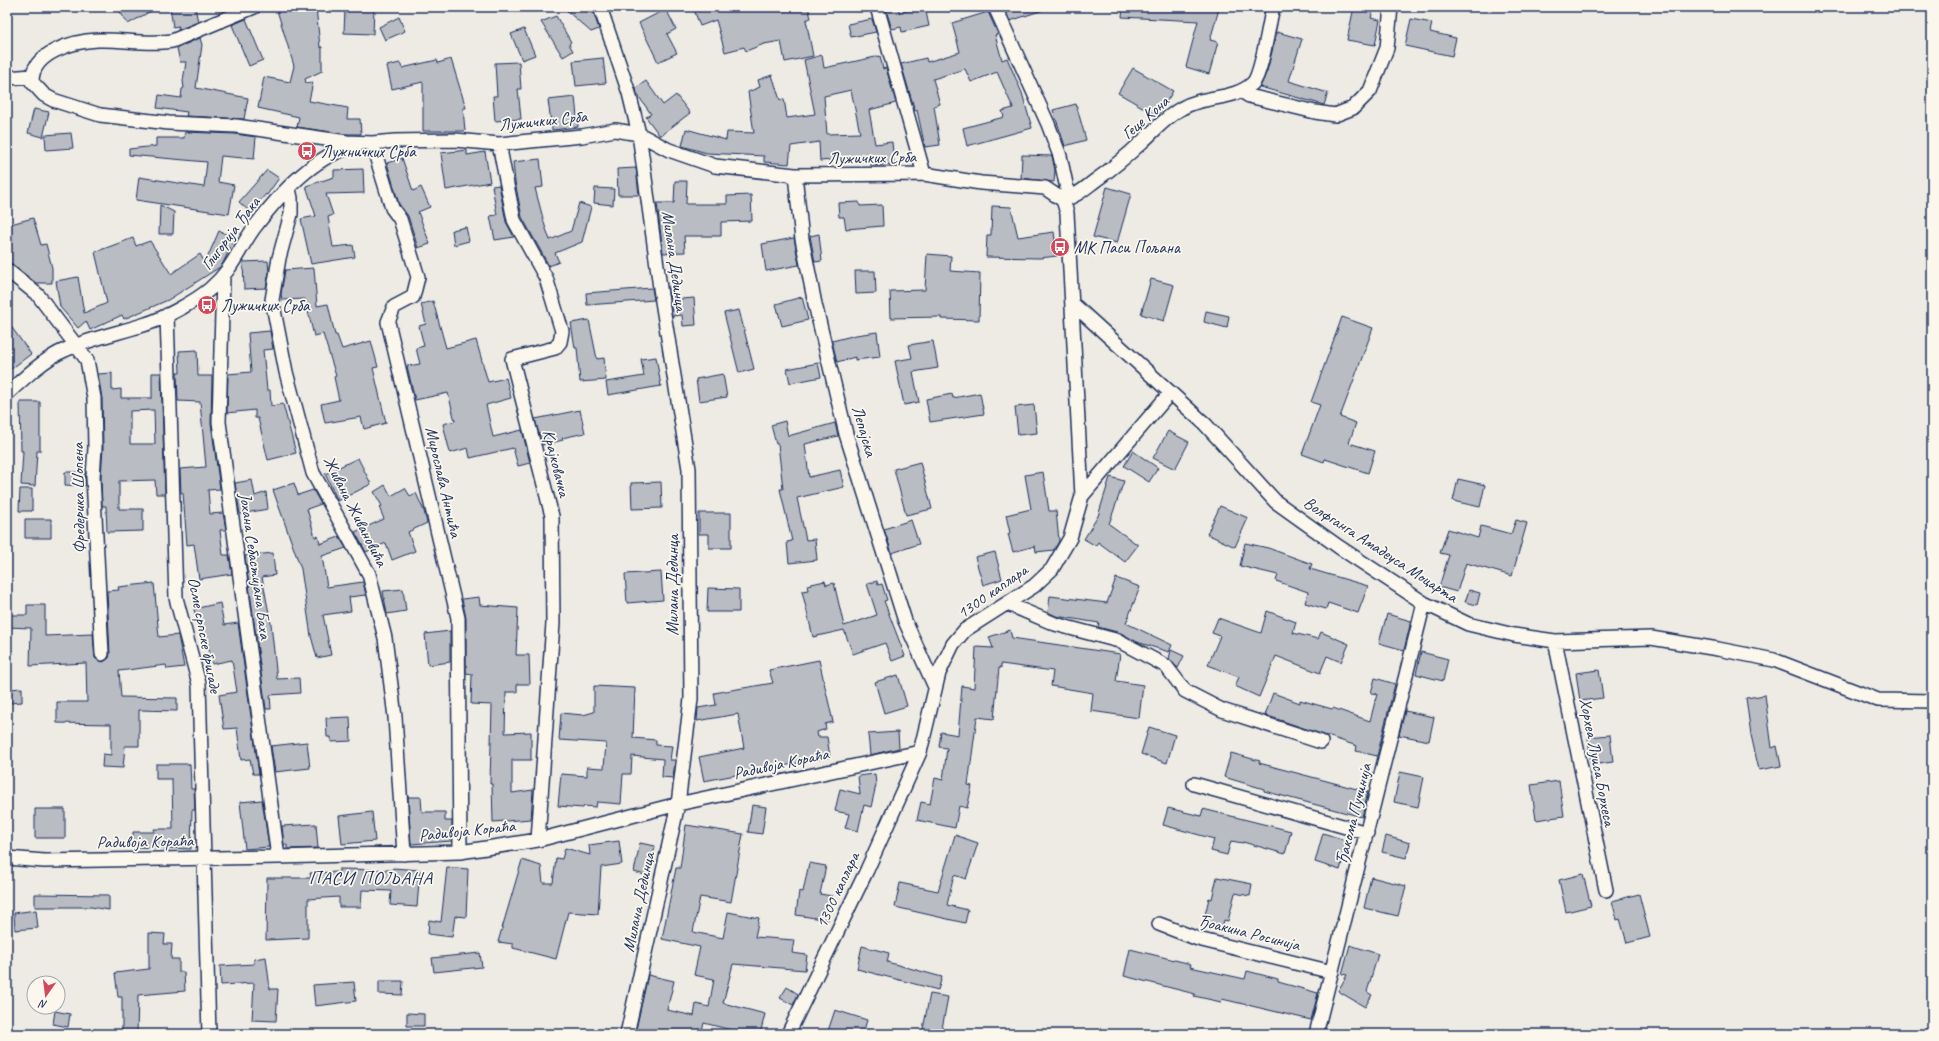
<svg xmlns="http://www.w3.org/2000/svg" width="1939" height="1041" font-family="Caveat,sans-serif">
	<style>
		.building { fill: #b9bcc3; stroke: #1b2f5e; fill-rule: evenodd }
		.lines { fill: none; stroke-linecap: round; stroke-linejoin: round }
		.minor-casing { stroke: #1b2f5e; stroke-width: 16 }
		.minor { stroke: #fbf7ec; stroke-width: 13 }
		.labels { text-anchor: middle; stroke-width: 3.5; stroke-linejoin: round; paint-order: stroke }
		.street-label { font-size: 17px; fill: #1b2f5e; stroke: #fbf7ec }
		.poi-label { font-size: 17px; fill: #1b2f5e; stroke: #fbf7ec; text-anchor: start }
		.quarter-label { font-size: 19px; letter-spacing: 1px; fill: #1b2f5e; stroke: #fbf7ec }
	</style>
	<rect width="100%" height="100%" fill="#eeebe4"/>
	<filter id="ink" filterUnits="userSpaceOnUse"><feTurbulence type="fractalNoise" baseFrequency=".025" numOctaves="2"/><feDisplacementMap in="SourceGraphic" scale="8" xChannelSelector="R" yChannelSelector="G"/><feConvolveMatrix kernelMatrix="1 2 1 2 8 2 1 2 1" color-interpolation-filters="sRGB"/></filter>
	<g filter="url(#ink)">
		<path class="building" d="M117 7H158L128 24Z
			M170 7H195L198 22 178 30 179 26 173 27Z
			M276 7H316L320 47H322V71L305 79 306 83 313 82 309 101 348 108 347 119H360L361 134H345L297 127 299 117 258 108 264 77 290 82 294 66Z
			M345 7 374 8 373 34 344 33Z
			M578 7H582L594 14 599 29 591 32 567 11Z
			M693 7H808L811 18 806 20 813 56 785 62 781 41 764 44 746 51 744 47 725 52 716 20 700 26Z
			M885 7H898L899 12 925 7 929 26 902 32 901 27 892 29Z
			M1004 7H1045L1046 9 1010 21Z
			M1123 7H1212L1219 9 1210 40 1218 42 1209 74 1186 67 1198 21 1122 17Z
			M1354 7 1373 10 1371 18 1380 20 1375 45 1347 40Z
			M666 9 676 29 667 34 677 53 658 62 639 23Z
			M988 12 998 34 995 35 1002 60 1007 58 1022 93 1032 128 967 146 963 128 1004 117 1002 111 1013 108 997 72 971 82 965 69 933 79 940 104 934 106 940 145 925 147 917 110 915 111 901 64 926 58 927 62 960 52 952 23Z
			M556 16 571 42 569 44 573 51 563 57 541 22Z
			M399 17 405 31 385 40 379 27Z
			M246 19 263 60 249 66 232 25Z
			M872 19 876 32 851 37 848 24Z
			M1411 19 1432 23 1430 32 1456 38 1452 56 1405 46Z
			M524 29 535 55 522 60 511 34Z
			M1277 32 1302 39 1289 81 1328 93 1324 105 1260 87 1267 71Z
			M200 38 202 45 196 88 248 98 244 119 186 116 187 112 157 108 159 95 181 98 182 89 184 88 183 81 186 62H180L177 48Z
			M822 55 824 68 880 56 883 69 886 68 896 103 869 110 875 144 892 142 894 164 871 166 870 157 820 161 819 142 791 146 789 164 764 162V156L707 153 682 146 686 129 726 140 727 132 754 133 748 92 760 87 758 80 772 75 780 100 784 99 787 118 815 114 804 60ZM851 90 860 133 827 134 824 96Z
			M603 58 606 83 576 86 573 61Z
			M451 59 466 108H463L465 131H423V82L392 89 387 66 400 63 402 68 437 60 438 63Z
			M519 62 521 89H518L521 119 495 121 493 96H497L495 63Z
			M1133 68 1173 91 1158 116 1118 93Z
			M646 81 663 105 676 95 690 113 660 136 646 117 651 114 637 94 636 88Z
			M575 97 578 127 552 130 548 100Z
			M1076 104 1086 140 1065 146 1053 110Z
			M34 109 49 112 43 137 28 133Z
			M185 132 235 134 256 137 254 159 221 156 218 182 234 185 229 214 136 200 139 177 204 187 207 162 129 155V149L156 146V138H184Z
			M71 133 73 148 46 150 45 135Z
			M467 150V155L485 152 490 182 446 190 441 153Z
			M1022 155 1052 156 1055 170 1054 182 1021 178Z
			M402 158 413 191 421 187 430 207 418 212 430 244 418 248 408 216 399 204 387 163Z
			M540 159 543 187 535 188 545 226 550 240 571 231 579 203 591 207 582 242 555 253 559 262 549 266 522 217 515 182 513 162Z
			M636 168 639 195H618L617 169Z
			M363 169 364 193 326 194 333 215 328 217 333 247 353 245 355 257 311 264 301 219 316 216 306 186 334 177V170Z
			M267 170 279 178 267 195 266 194 250 212 239 202Z
			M675 181H687L686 204H727V196L751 195 752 221 721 222V236H684L685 252 663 253 657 203H674Z
			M499 185 506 222 514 237 495 240 490 216 497 215 492 186Z
			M1107 187 1131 194 1117 243 1093 237Z
			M595 188 614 189 613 205 594 203Z
			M859 202 860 206 882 205 883 226 846 229 844 217H839L838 203Z
			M160 205 174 212 173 234H159Z
			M992 206 1011 207 1018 237 1054 232 1057 256 1040 258 986 257 987 235H991Z
			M33 218 41 245 46 244 52 268V283H36L12 264 7 262V225Z
			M466 227 469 241 454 245 452 230Z
			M219 231 235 238 223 263 220 267 168 300 124 319 122 315 90 330 86 321 78 328 60 307 56 281 78 277 84 313 107 303 95 252 133 238 136 246 150 241 171 274 200 254 205 263Z
			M819 234 822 261 815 262 810 236Z
			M794 238 799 265 766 271 762 244Z
			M927 254 951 256 950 271 980 273 979 320 941 319V317L891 318 890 291 925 290Z
			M268 261 269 272 266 288 244 289 243 262Z
			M314 268 317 306 328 304 335 335H337L342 349 371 341 378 367 373 368 386 423 364 429 361 417 325 423 321 404 339 400 334 377 336 376 323 334 314 336 305 299 282 300 281 294 285 270Z
			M855 271H875L876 293 856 294Z
			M1151 279 1174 285 1164 321 1141 314Z
			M672 286 674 299H670L668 287Z
			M652 288 654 300 587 305 586 293Z
			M802 297 808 320 782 326 776 304Z
			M694 298 696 325 683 326 682 315 672 316 670 300Z
			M433 301 446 348 476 340 488 382 506 378 511 398 486 405 493 437 522 430 530 463 518 466 513 448 470 458 468 448 450 453 443 424 455 421 448 393 415 400 407 366 420 364 416 348 424 346 419 326 426 324 421 304Z
			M739 310 754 369 739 373 724 313Z
			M1206 311 1229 316 1227 328 1204 322Z
			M1342 317 1373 328 1340 417 1356 423 1349 443 1375 451 1368 473 1325 459 1324 462 1302 454 1320 405 1311 402Z
			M589 320 597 359 604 358 606 380 580 382 577 348H575L571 323Z
			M7 321 31 354 7 372Z
			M270 331 273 349 263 350 267 390H270L271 406 283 404 296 453 268 460 258 418H255V410L227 413 228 374 251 372 248 333Z
			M877 332 880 357 855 360V357L837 362 832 341 856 335Z
			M933 341 938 368 913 372 919 402 904 405 895 361 912 358 909 345Z
			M197 350 198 376H212L211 423 220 489 208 490 210 514 223 513 226 530H220L223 555H229L232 574 199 579 194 544 187 545 183 493H181L180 469 206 467 200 402 178 401 177 373H180L179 351Z
			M656 357 661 386 608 395 606 382 644 376 641 359Z
			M818 363 821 377 790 383 787 369Z
			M112 373V390L121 389V398H152V373H161L165 494H156L155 480 119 481V509H143V531L107 532 106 506H102L101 477 103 448 102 398 98 374ZM154 410 155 444H130V411Z
			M723 374 727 397 699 401 696 379Z
			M980 393 984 414 930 422 926 399 952 394 953 398Z
			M20 402H40V451H37L35 486 21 485 23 451H21Z
			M1034 405 1037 433 1018 435 1015 407Z
			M580 410 585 433 562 438 563 440 542 445 535 419Z
			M785 421 788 436 835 423 838 436 805 444 809 477 840 470 844 487 797 498 806 540 815 539 817 560 789 563 787 542 792 541 780 489H783L778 444H776L771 425Z
			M1168 431 1189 442 1175 469 1153 458Z
			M1133 451 1158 468 1149 482 1124 466Z
			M358 458 371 484 338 501 325 474Z
			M920 462 932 509 906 515 894 469Z
			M65 472H85V486L65 485Z
			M1043 472 1049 511H1056L1059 541 1054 550 1036 552 1035 546 1013 552 1008 534 1010 533 1006 515 1031 509 1025 475Z
			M1110 477 1124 481 1109 524 1138 545 1125 562 1098 542 1096 546 1084 539 1098 516Z
			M1458 479 1485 485 1480 507 1453 501Z
			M252 480 255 496 266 492 268 509 240 514 235 483Z
			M661 482 662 508 632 509 631 483Z
			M294 483 298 495 313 490 321 504 307 509 315 537 318 536 320 544 339 537 346 548 322 556 327 587 363 582 366 595 349 597 351 611 323 615 331 655 317 658 311 636 301 569 273 490Z
			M385 485 391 496 405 488 410 496 416 493 424 511 427 523 408 532 415 551 392 560 386 543 366 552 355 532 384 519 379 507 382 506 374 492Z
			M20 489H32V511H19Z
			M1220 506 1248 518 1235 547 1207 534Z
			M699 513H731V548H709V534H699Z
			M25 519H51V538H25Z
			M911 520 919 544 892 553 884 529Z
			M1516 520 1527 523 1512 576 1466 563 1457 592 1439 587 1449 555 1440 553 1448 529 1478 538 1481 526 1511 534Z
			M1245 543 1268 548 1312 564 1310 569 1368 586 1358 613 1328 603 1326 609 1305 603 1308 592 1276 581 1278 575 1240 566Z
			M995 552 1002 579 983 585 975 557Z
			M273 553 275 575 262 577 271 624 277 679 299 678 300 693 270 695 271 709H266L245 556Z
			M661 572 663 600 627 603 625 574Z
			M1116 578 1140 587 1126 623 1172 645 1169 652 1137 642 1121 633 1098 627 1099 623 1056 616 1048 612 1050 596 1107 603Z
			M825 581 826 585 834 583 844 626 877 615 867 584 877 581 878 585 882 584 887 600 884 601 905 656 892 661 885 643 853 654 844 630 813 637 802 591 808 590 807 585Z
			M154 583 159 637 178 635 184 667 167 669 166 665 119 671 121 697 177 698V711L139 710V746H125L123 768 102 767 103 754 111 755V724L57 723V702H87L86 663 30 666 31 628 7 627V615H27V605H45V636L93 634 95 658 103 662 109 658 110 654 107 591 119 590 118 587Z
			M708 588 739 589V612H707Z
			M403 589 406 611 387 614 383 591Z
			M1469 590 1480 593 1477 605 1465 602Z
			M479 597 480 605 518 608 516 655H529L530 684H517V692H506L505 733 531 732V760H512V793L533 790 531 819 493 822 492 784H490L492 705 471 704 472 674 466 673V618L462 599Z
			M220 603 224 625 238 623 259 774H253L250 759 241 760 237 728 224 729 219 695 237 692 232 660 212 664 207 640 201 641 194 609Z
			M1267 611 1296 622 1293 633 1318 639 1321 632 1349 644 1341 662 1327 656 1320 673 1276 656 1259 697 1235 686 1239 677 1208 665 1220 636 1212 633 1218 618 1261 633Z
			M1387 614 1411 621 1404 650 1379 643Z
			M1010 630 1012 638 1120 654 1116 681 1143 685 1139 718 1091 711 1093 693 1051 686 1053 671 1001 664V668H999L994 719 977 717 968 785 972 786 967 808 959 806 955 828 917 820 921 802 930 804 935 778 943 780 947 748 939 747 941 732 958 735 962 686 974 688 976 647 993 648 989 637Z
			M450 631V662L428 665 425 634Z
			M1171 650 1184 656 1178 668 1169 659Z
			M1421 652 1448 659 1443 681 1416 674Z
			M819 660 833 722 825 724 826 729 817 732 818 737H827L830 757 704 781 699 757 744 748 738 714 697 721 698 708 716 705 714 693 773 683 769 670Z
			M1599 670 1603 698 1580 701 1576 673Z
			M898 675 907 706 884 713 875 682Z
			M1375 678 1395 684 1377 756 1356 751 1357 746 1265 715 1273 693 1300 703V700L1332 709 1333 708 1370 721 1377 694 1371 693Z
			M594 686 635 688 633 738 656 740V745L672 746 670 760H675L673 778 662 777 663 759 632 756 631 774H623L621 804 597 802 596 807 584 806 583 808 558 806 561 774 587 776V767L604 768 606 743 559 740 561 713 583 715 594 712Z
			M22 688V702L10 703V689Z
			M1765 695 1772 748 1777 746 1781 766 1759 770 1751 735 1746 698Z
			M1405 711 1434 717 1429 741 1399 735Z
			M350 717 351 741 331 742V737H327L326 718Z
			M1149 727 1175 735 1167 763 1141 754Z
			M898 732 899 748 870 755 868 734Z
			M1610 735 1613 762 1591 765 1588 737Z
			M307 742 310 768 275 772 271 746Z
			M1231 753 1260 761 1259 763 1368 792 1362 817 1264 791V789L1224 777Z
			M156 764H190L191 789H194L195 810H192L191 849 133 847V832H154V829H173L172 779H156Z
			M1400 772 1424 777 1418 807 1394 802Z
			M875 774 876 785 871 807 864 805 858 831 845 828 849 814 835 811 840 789 860 794 858 776Z
			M1559 781 1564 816 1536 820 1531 785Z
			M408 797H421L422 812H445V821H452V841L411 844Z
			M262 800 269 847 245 849 240 802Z
			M752 805 766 807 762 834 748 832Z
			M1168 808 1201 816 1203 809 1291 831 1285 854 1243 842V843L1231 841 1227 855 1211 851 1214 839 1163 825Z
			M35 809H65V838H35Z
			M372 812 375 841 342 844 339 816Z
			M316 824 318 848 287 849V845H284L282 826Z
			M686 825 743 834 731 902 700 897 693 932 723 938 728 912 759 918 755 937 794 940 792 953 807 955 805 970 733 964 723 1003 765 1014 760 1034H747L704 1023 701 1034H635L648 975 674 981 667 1010 694 1016 696 1004 709 1007 714 979 694 975 700 947 662 939 676 868H680Z
			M1323 833 1348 841 1340 870 1315 862Z
			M955 835 978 843 966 879 954 875 947 905 968 910 965 923 895 907 900 883 938 891Z
			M1386 836 1410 843 1406 858 1382 852Z
			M619 841 622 864 601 867 598 914 568 912 556 959 513 948V944L498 942 522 860 541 866 543 883H553L556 858 562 859 565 848 590 855 589 845Z
			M640 843 655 846 649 876 634 872Z
			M809 863 826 866 820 894 832 896 828 920 796 915 799 891 803 892Z
			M447 867 468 869 466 917 455 916 452 937 428 934 429 920 441 922Z
			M393 868 420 870 417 907 390 905 391 891 362 890 361 907H339V897L308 899V938L266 940 267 878H311L310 873 339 872V869L392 870Z
			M1583 874 1591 906 1566 912 1559 880Z
			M1217 877 1252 884 1250 896 1235 893 1228 921 1224 920 1222 928 1203 924 1209 898 1212 899Z
			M1371 877 1406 886 1398 916 1364 908Z
			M35 894 109 895V910L91 907H35Z
			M1639 894 1650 937 1627 943 1620 919 1617 920 1612 901Z
			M36 910 38 928 15 930 14 913Z
			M149 933 165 934 164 944H172L171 959H179V972H184L185 991 138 995 137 1034H122V997H118L115 973 149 969Z
			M1350 945 1378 954 1367 992 1372 995 1365 1007 1338 991 1347 975 1342 974Z
			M862 946 889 953 887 962 942 977 938 990 857 969Z
			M1130 949 1191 964 1190 967 1245 979 1247 971 1278 979V982L1318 993 1311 1020 1222 999 1221 1002 1194 996 1195 994 1124 976Z
			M480 953 482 967 434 972 432 958Z
			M266 957 270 989H278L276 1021 252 1020 254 983 221 985 220 966 254 964V959Z
			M379 981H403L402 995 379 994Z
			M354 982 356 1001 315 1006 313 985Z
			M787 987 798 994 793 1005 780 998Z
			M930 994 948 997 941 1034H922Z
			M835 1010 867 1020 863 1034H827Z
			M55 1011 70 1014 68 1027 53 1024Z
			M407 1013 424 1014V1026H407Z"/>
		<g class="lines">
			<g class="minor-casing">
				<path id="minor" d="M254 7 172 41C148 45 123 39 98 40 75 41 31 52 32 82L44 95 53 100 100 115 169 123 236 126 347 142 372 143 395 141 455 140 499 144 582 136 615 130 639 134 669 150 715 166 795 175 924 174 981 183 1045 188 1063 200 1067 213 1082 496 1070 538 1052 569 1034 586 965 630 953 644 939 673 920 752 867 870 788 1034
					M600 7 629 93 639 134 661 295 689 469 691 699 678 804 627 1034
					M877 7 924 174
					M995 7 1048 124 1060 156 1069 198
					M7 78 32 76
					M1241 91 1249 96 1315 112 1335 115 1353 108 1370 91 1387 48 1391 7
					M372 143 392 208 400 219 418 277 413 297 394 307 388 322 458 618 460 852
					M499 144 514 220 546 278 562 331 560 342 555 348 512 359 552 516 553 623 538 840
					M795 175 802 239 815 304 846 434 905 621 935 687
					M289 189 291 198V214L279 258 272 300 286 372 313 473 369 574 385 638 395 717 404 854
					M1063 200C1077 196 1085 188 1096 180 1113 168 1128 155 1143 141 1156 129 1167 116 1182 108 1204 95 1234 101 1253 83 1262 73 1269 23 1273 7
					M7 270 38 295 87 360 94 398 95 448 93 477 102 654
					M223 277 219 422 278 857
					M1073 304 1205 424 1276 502 1339 547 1424 603 1468 624 1514 635 1555 641 1651 638 1718 649 1774 660 1878 700 1932 701
					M167 315 176 598 199 684 209 1034
					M7 394C23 379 45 358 65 350 91 338 119 333 146 324 163 319 196 301 210 289 233 269 237 252 254 228 278 196 316 153 356 146
					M1082 496 1170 393
					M1008 604 1055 624 1119 641 1166 666 1185 691 1222 710 1321 742
					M1555 641 1606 890
					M1194 784 1367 833
					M7 858 44 861 278 857 460 852 538 840 678 804 920 752
					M1159 924 1198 939 1332 972
					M1316 1034 1424 603"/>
			</g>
			<use href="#minor" class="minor"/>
		</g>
	</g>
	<defs>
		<g id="bus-disc" transform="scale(1)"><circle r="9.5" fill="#d1495b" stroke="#fbf7ec"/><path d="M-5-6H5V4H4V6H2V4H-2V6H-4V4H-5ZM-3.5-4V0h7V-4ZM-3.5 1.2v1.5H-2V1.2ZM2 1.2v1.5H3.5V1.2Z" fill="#fff"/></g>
	</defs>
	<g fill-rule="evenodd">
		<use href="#bus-disc" x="307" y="151"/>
		<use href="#bus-disc" x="1060" y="247"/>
		<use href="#bus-disc" x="207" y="305"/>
	</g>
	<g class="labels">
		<g class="street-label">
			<text transform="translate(1145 117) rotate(-41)" y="6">Геце Кона</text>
			<text transform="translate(543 120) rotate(-6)" y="6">Лужичких Срба</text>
			<text transform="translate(872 157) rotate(-1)" y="6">Лужичких Срба</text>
			<text transform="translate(230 233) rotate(-53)" y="6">Глигорија Ђака</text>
			<text transform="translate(675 261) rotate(82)" y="6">Милана Дединца</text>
			<text transform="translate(865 431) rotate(74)" y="6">Лепајска</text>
			<text transform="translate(557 463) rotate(76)" y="6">Крајковачка</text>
			<text transform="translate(444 482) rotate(77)" y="6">Мирослава Антића</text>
			<text transform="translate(78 498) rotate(-91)" y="6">Фредерика Шопена</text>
			<text transform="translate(356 511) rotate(63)" y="6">Живана Живановића</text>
			<text transform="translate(1381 549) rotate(33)" y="6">Волфганга Амадеуса Моцарта</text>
			<text transform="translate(256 566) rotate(82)" y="6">Јохана Себастијана Баха</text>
			<text transform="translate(672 585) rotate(-90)" y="6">Милана Дединца</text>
			<text transform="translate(992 591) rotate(-35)" y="6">1300 каплара</text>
			<text transform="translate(205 635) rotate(79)" y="6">Осме српске бригаде</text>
			<text transform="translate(1598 762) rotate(79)" y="6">Хорхеа Луиса Борхеса</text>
			<text transform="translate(781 763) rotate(-12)" y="6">Радивоја Кораћа</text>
			<text transform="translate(1353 814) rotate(-76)" y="6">Ђакома Пучинија</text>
			<text transform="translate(467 830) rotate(-6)" y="6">Радивоја Кораћа</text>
			<text transform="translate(145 841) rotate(-1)" y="6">Радивоја Кораћа</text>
			<text transform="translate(837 890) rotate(-65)" y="6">1300 каплара</text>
			<text transform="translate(638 902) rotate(-78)" y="6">Милана Дединца</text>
			<text transform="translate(1249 932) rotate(14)" y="6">Ђоакина Росинија</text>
		</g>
		<g class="poi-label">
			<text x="321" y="157">Лужничких Срба</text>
			<text x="1074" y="253">МК Паси Пољана</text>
			<text x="221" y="311">Лужичких Срба</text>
		</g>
		<g class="quarter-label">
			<text x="371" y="884">ПАСИ ПОЉАНА</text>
		</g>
	</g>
	<rect width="1939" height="1041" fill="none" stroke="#fbf7ec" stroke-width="24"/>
	<rect x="12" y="12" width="1915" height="1017" fill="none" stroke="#1b2f5e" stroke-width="1.5" filter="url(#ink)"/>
	<g transform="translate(46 995) rotate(194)"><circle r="19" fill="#fbf7ec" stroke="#a1a7b3"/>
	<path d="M0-3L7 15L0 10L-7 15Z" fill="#d1495b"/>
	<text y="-6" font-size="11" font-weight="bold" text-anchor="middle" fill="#1b2f5e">N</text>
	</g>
</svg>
